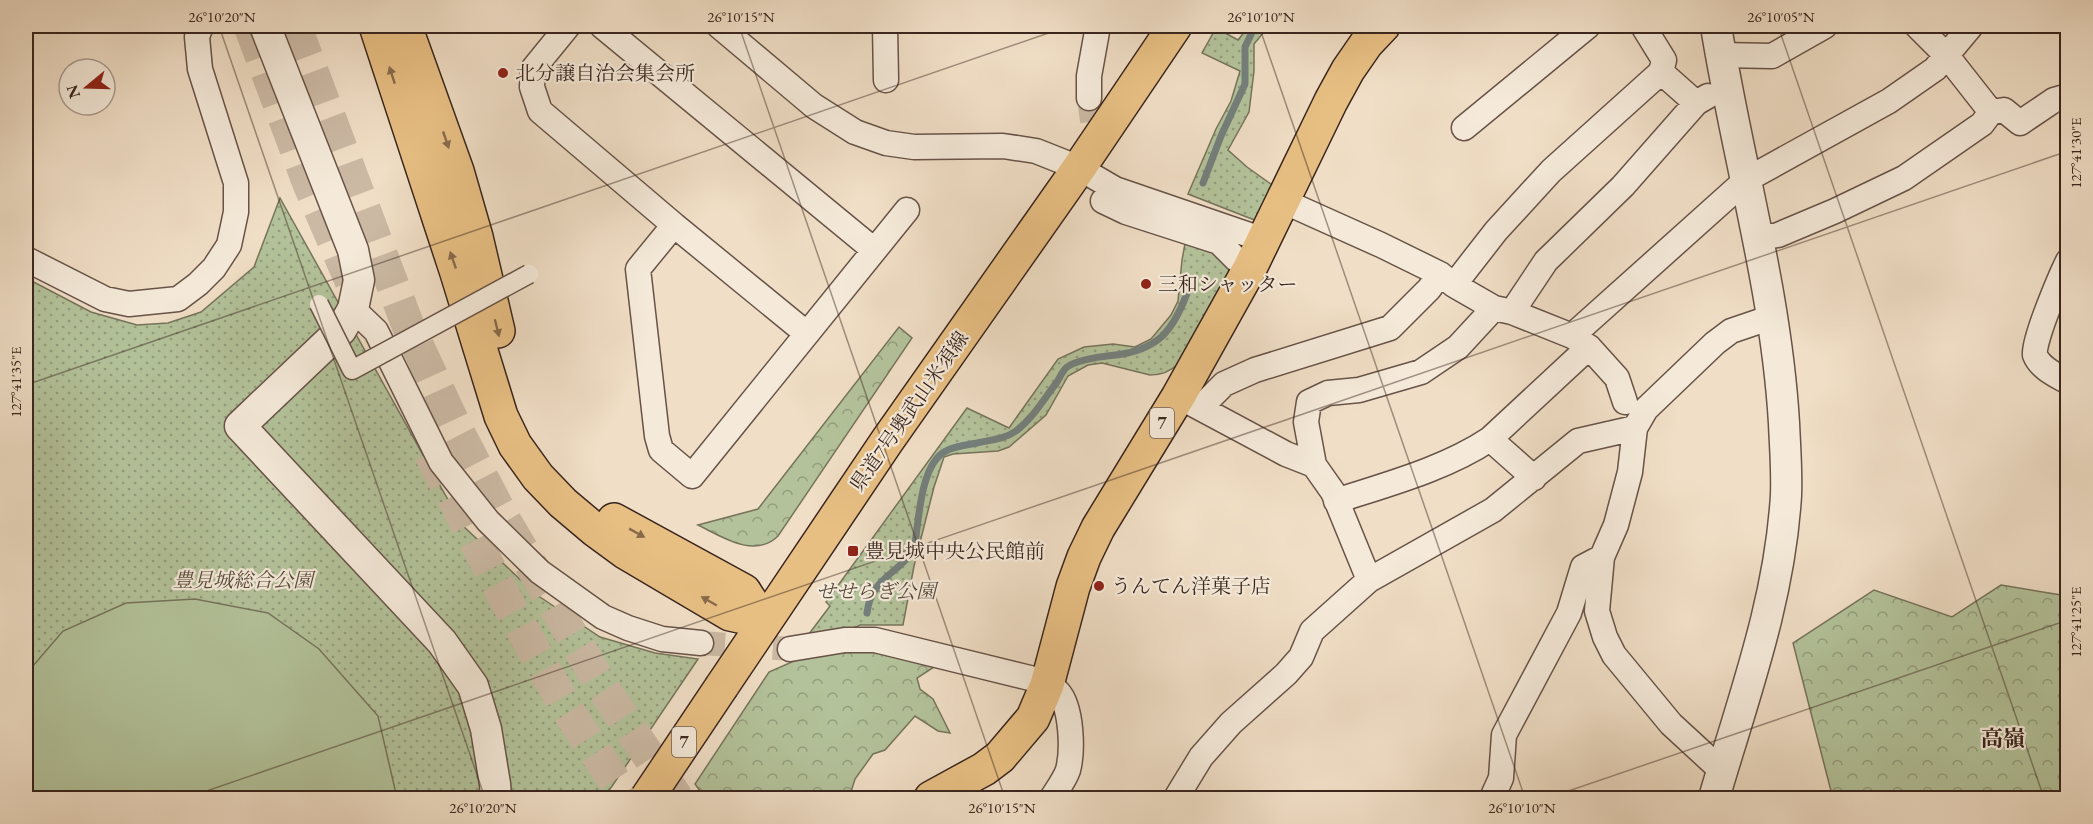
<svg xmlns="http://www.w3.org/2000/svg" width="2093" height="824" font-family="'EB Garamond','Noto Serif JP',serif">
	<style>
		.forest { fill: url(#forest-crowns); stroke: #76745c; stroke-width: 1.5 }
		.park { fill: url(#park-dots); stroke: #76745c; stroke-width: 1.5 }
		.garden { fill: #b3c29a; stroke: #76745c; stroke-width: 1.5 }
		.lines { fill: none; stroke-linecap: round; stroke-linejoin: round }
		.stream { stroke: #747f7c; stroke-width: 7 }
		.minor-tunnel { stroke: #cbb9a4; stroke-width: 24; stroke-dasharray: 24 12; stroke-linecap: butt }
		.motorway-tunnel { stroke: #cbb9a4; stroke-width: 33; stroke-dasharray: 33 16; stroke-linecap: butt }
		.minor-casing { stroke: #675348; stroke-width: 27 }
		.tertiary-casing { stroke: #675348; stroke-width: 33 }
		.primary-casing { stroke: #39251e; stroke-width: 36 }
		.motorway-casing { stroke: #39251e; stroke-width: 36 }
		.minor { stroke: #f5eada; stroke-width: 24 }
		.tertiary { stroke: #f5eada; stroke-width: 30 }
		.primary { stroke: #e8bf83; stroke-width: 33 }
		.motorway { stroke: #e8bf83; stroke-width: 33 }
		.pedestrian-bridge-casing { stroke: #675348; stroke-width: 21; stroke-linecap: butt }
		.primary-bridge-casing { stroke: #39251e; stroke-width: 36; stroke-linecap: butt }
		.pedestrian-bridge { stroke: #f5eada; stroke-width: 18 }
		.primary-bridge { stroke: #e8bf83; stroke-width: 33 }
		.oneway { fill: #886a4b }
		.ticks { fill: none; stroke: #39251e; stroke-width: 1.5; stroke-opacity: 0.45 }
		.poi-dot { fill: #8f2418; stroke: #f5eada; stroke-width: 2 }
		.labels { text-anchor: middle; stroke-width: 4.5; stroke-linejoin: round; paint-order: stroke }
		.shield { fill: #f5eada; stroke: #716056; stroke-width: 1.5 }
		.shield-label { font-size: 18px; font-weight: bold; fill: #39251e }
		.poi-label { font-size: 20px; fill: #39251e; stroke: #f5eada; text-anchor: start }
		.street-label { font-size: 20px; fill: #39251e; stroke: #f5eada }
		.park-label { font-size: 20px; font-style: italic; fill: #584c3d; stroke: #f5eada }
		.quarter-label { font-size: 22px; font-weight: bold; fill: #39251e; stroke: #f5eada }
		.neatline { fill: none; stroke: #39251e; stroke-width: 2 }
		.ticks-label { font-size: 15px; text-anchor: middle; fill: #39251e }
	</style>
	<defs>
		<pattern id="forest-crowns" width="20" height="18" patternUnits="userSpaceOnUse" patternTransform="scale(1.5)"><rect width="20" height="18" fill="#b3c29a"/><path d="M2 6a3 3 0 1 1 6 0M12 15a3 3 0 1 1 6 0" fill="none" stroke="#939d7d"/></pattern>
		<pattern id="park-dots" width="8" height="8" patternUnits="userSpaceOnUse" patternTransform="scale(1.5)"><rect width="8" height="8" fill="#b3c29a"/><path d="M2 2h.1M6 6h.1" fill="none" stroke="#939d7d" stroke-width="1.8" stroke-linecap="round"/></pattern>
	</defs>
	<rect width="100%" height="100%" fill="#f0dec6"/>
	<filter id="stains"><feTurbulence type="fractalNoise" baseFrequency=".00333" numOctaves="4"/><feColorMatrix values="0 0 0 0 .2 0 0 0 0 .09 0 0 0 0 .02 0 0 0 .5 -.17"/></filter>
	<radialGradient id="worn" r=".72"><stop offset=".6" stop-color="#630" stop-opacity="0"/><stop offset="1" stop-color="#630" stop-opacity=".3"/></radialGradient>
	<path class="forest" d="M899 327 912 338 778 536C755 559 722 537 698 525L758 509Z
		M2001 585 2067 596V798H1843L1831 791 1793 643 1874 590 1952 617Z
		M855 648 894 654 937 665 917 678 920 689 933 699 950 733 938 731 915 716 885 750 873 754 855 779 849 798H705L695 784 769 672 803 657Z"/>
	<path class="park" d="M1249 26H1269L1254 44V71L1249 112 1228 150 1247 167 1275 187 1257 221 1188 194 1216 129 1231 101 1240 71 1202 53 1216 28 1238 40Z
		M280 198 462 525 537 595 600 637 655 653 698 659 604 798H26V278L91 312 137 325 168 323 201 312 254 267Z
		M1186 238 1212 247 1231 270 1178 364C1170 372 1161 375 1150 375L1102 363 1088 365 1068 376 1046 415 1009 447 998 451 953 454 944 457 934 487 914 566 903 625H860L846 632 809 634 830 606 826 602 967 408 1009 428 1058 359 1084 347 1113 344 1135 347 1151 339 1171 315 1178 301 1182 260Z"/>
	<path class="garden" d="M195 599 268 613 319 649 378 716 397 798H26V674L63 631 126 603Z"/>
	<g class="lines">
		<path class="stream" d="M1203 183 1221 136 1245 84V47L1255 26
			M867 613C872 573 904 575 915 543 919 518 921 463 946 451 955 446 967 445 977 443 990 440 1005 439 1016 431 1033 418 1044 399 1057 382 1060 377 1063 370 1067 367 1075 361 1097 357 1107 356 1158 352 1174 332 1190 285"/>
		<path class="minor-tunnel" d="M1089 98 1096 152
			M701 643 790 649"/>
		<path class="motorway-tunnel" d="M250 26 309 184 351 281
			M295 26 407 323 453 422 501 514 601 685 677 798
			M430 453 507 602 566 708 626 798"/>
		<g class="minor-casing">
			<path id="minor" d="M568 26 533 69 532 87 540 111 674 225 638 269 657 436 661 450 692 476 907 210
				M602 26 874 250
				M719 26 814 106 855 132 886 143 914 147 1003 146 1036 151 1079 168 1115 189 1264 240
				M885 26 886 80
				M1643 26 1664 60 1661 72
				M1721 55 1772 56 1825 26
				M1089 98V76L1098 26
				M1991 112 2004 110 2020 123 2054 100 2068 96
				M1464 128 1588 26
				M1103 201 1126 212 1219 242 1236 259 1250 268
				M1283 201 1381 245 1440 274 1454 285 1494 308 1512 312 1572 336 1589 347 1617 378 1625 402
				M674 225 806 333
				M1758 238 1778 235 1835 211 1904 178 1982 124 1991 112 1947 56 1917 26
				M26 259 105 299 129 304 178 299 198 284 214 268 229 245 236 212V183L200 69 197 37 201 26
				M2068 261C2061 275 2032 343 2035 355 2040 368 2056 375 2068 382
				M1454 285 1496 231 1551 171 1661 72 1696 103
				M353 309 376 331 441 462 488 521 540 572 603 617 628 628 662 639 701 643
				M1512 312 1546 261 1623 186 1696 103 1708 96
				M1572 336 1746 180 1889 101 1935 69 1971 26
				M1187 401 1286 454 1314 465
				M1201 407 1224 384 1255 370 1390 328 1429 289 1440 274
				M1635 428 1630 472 1616 525 1602 557 1597 611 1605 637 1614 655 1671 724 1722 771
				M1490 439 1534 478
				M1336 501C1388 484 1445 469 1490 439L1589 347
				M1369 580 1333 492 1314 465 1306 422 1309 402 1328 393 1359 390 1421 372 1458 347 1494 308
				M790 649 845 640H875L1034 679C1042 682 1052 685 1058 692 1072 707 1073 751 1068 770 1065 779 1057 790 1052 798
				M1176 798 1201 757 1231 723 1286 674 1301 657 1312 631 1369 580 1493 510 1578 441 1635 428 1646 409 1715 343 1731 331 1772 317
				M1492 798 1501 778 1504 735 1569 613 1583 567 1602 557"/>
		</g>
		<g class="tertiary-casing">
			<path id="tertiary" d="M265 26 353 250 359 280 353 309 341 330 240 426 442 642 473 686 486 729 495 784 496 798
				M1714 798C1743 699 1780 600 1786 495 1787 471 1785 447 1784 423 1776 288 1737 158 1716 26"/>
		</g>
		<g class="primary-casing">
			<path id="primary" d="M722 686 887 441 1079 168 1175 26
				M931 798 984 769 1000 757 1033 718 1047 685 1073 587 1084 557 1098 528 1178 397 1250 268 1331 101 1348 70 1366 44 1383 26"/>
		</g>
		<g class="motorway-casing">
			<path id="motorway" d="M376 26 457 273 501 416 515 445 538 477 563 503 595 530 625 552 730 614 763 621
				M405 26 457 171 476 237 498 331
				M614 520 744 591 763 621"/>
		</g>
		<use href="#minor" class="minor"/>
		<use href="#tertiary" class="tertiary"/>
		<use href="#primary" class="primary"/>
		<use href="#motorway" class="motorway"/>
		<g class="pedestrian-bridge-casing">
			<path id="pedestrian-bridge" d="M319 304 352 370 529 274"/>
		</g>
		<g class="primary-bridge-casing">
			<path id="primary-bridge" d="M647 798 722 686"/>
		</g>
		<use href="#pedestrian-bridge" class="pedestrian-bridge"/>
		<use href="#primary-bridge" class="primary-bridge"/>
	</g>
	<defs><path id="oneway-solid" d="M-6-.8H1V-3.2L6.5 0L1 3.2V.8H-6Z" transform="scale(1.5)"/></defs>
	<g class="oneway">
		<use href="#oneway-solid" transform="translate(392 75) rotate(-108)"/>
		<use href="#oneway-solid" transform="translate(446 140) rotate(71)"/>
		<use href="#oneway-solid" transform="translate(453 260) rotate(-109)"/>
		<use href="#oneway-solid" transform="translate(497 328) rotate(76)"/>
		<use href="#oneway-solid" transform="translate(637 533) rotate(29)"/>
		<use href="#oneway-solid" transform="translate(709 601) rotate(-150)"/>
	</g>
	<path class="ticks" d="M219 26 485 798M739 26 1005 798M1259 26 1525 798M1778 26 2044 798M26 385 1069 26M186 798 2068 151M1548 798 2068 620"/>
	<g class="poi-dot">
		<circle cx="503" cy="73" r="6"/>
		<circle cx="1146" cy="284" r="6"/>
		<rect x="847" y="545" width="12" height="12" rx="3"/>
		<circle cx="1099" cy="586" r="6"/>
	</g>
	<g class="labels">
		<g class="shield">
			<rect x="1150" y="408" width="24" height="30" rx="4.5"/>
			<rect x="672" y="727" width="24" height="30" rx="4.5"/>
		</g>
		<g class="shield-label">
			<text x="1162" y="429">7</text>
			<text x="684" y="748">7</text>
		</g>
		<g class="poi-label">
			<text x="515" y="80">北分譲自治会集会所</text>
			<text x="1158" y="291">三和シャッター</text>
			<text x="865" y="558">豊見城中央公民館前</text>
			<text x="1111" y="593">うんてん洋菓子店</text>
		</g>
		<g class="street-label">
			<text transform="translate(909 411) rotate(-55)" y="7">県道7号奥武山米須線</text>
		</g>
		<g class="park-label">
			<text x="243" y="587">豊見城総合公園</text>
			<text x="876" y="598">せせらぎ公園</text>
		</g>
		<g class="quarter-label">
			<text x="2003" y="746">高嶺</text>
		</g>
	</g>
	<rect width="2093" height="824" fill="none" stroke="#f0dec6" stroke-width="66"/>
	<g transform="translate(87 87) rotate(251)"><circle r="28" fill="#f5eada" stroke="#aa9b8f" stroke-width="1.5"/>
	<path d="M0-4.5L10 22L0 15L-10 22Z" fill="#8f2418"/>
	<text y="-9" font-size="16" font-weight="bold" text-anchor="middle" fill="#39251e">N</text>
	</g>
	<rect x="33" y="33" width="2027" height="758" class="neatline"/>
	<g class="ticks-label">
		<text x="222" y="22">26°10'20"N</text>
		<text x="741" y="22">26°10'15"N</text>
		<text x="1261" y="22">26°10'10"N</text>
		<text x="1781" y="22">26°10'05"N</text>
		<text transform="translate(2076 153) rotate(-90)" y="5">127°41'30"E</text>
		<text transform="translate(16 382) rotate(-90)" y="5">127°41'35"E</text>
		<text transform="translate(2076 622) rotate(-90)" y="5">127°41'25"E</text>
		<text x="483" y="813">26°10'20"N</text>
		<text x="1002" y="813">26°10'15"N</text>
		<text x="1522" y="813">26°10'10"N</text>
	</g>
	<rect width="100%" height="100%" filter="url(#stains)"/>
	<rect width="100%" height="100%" fill="url(#worn)"/>
</svg>
